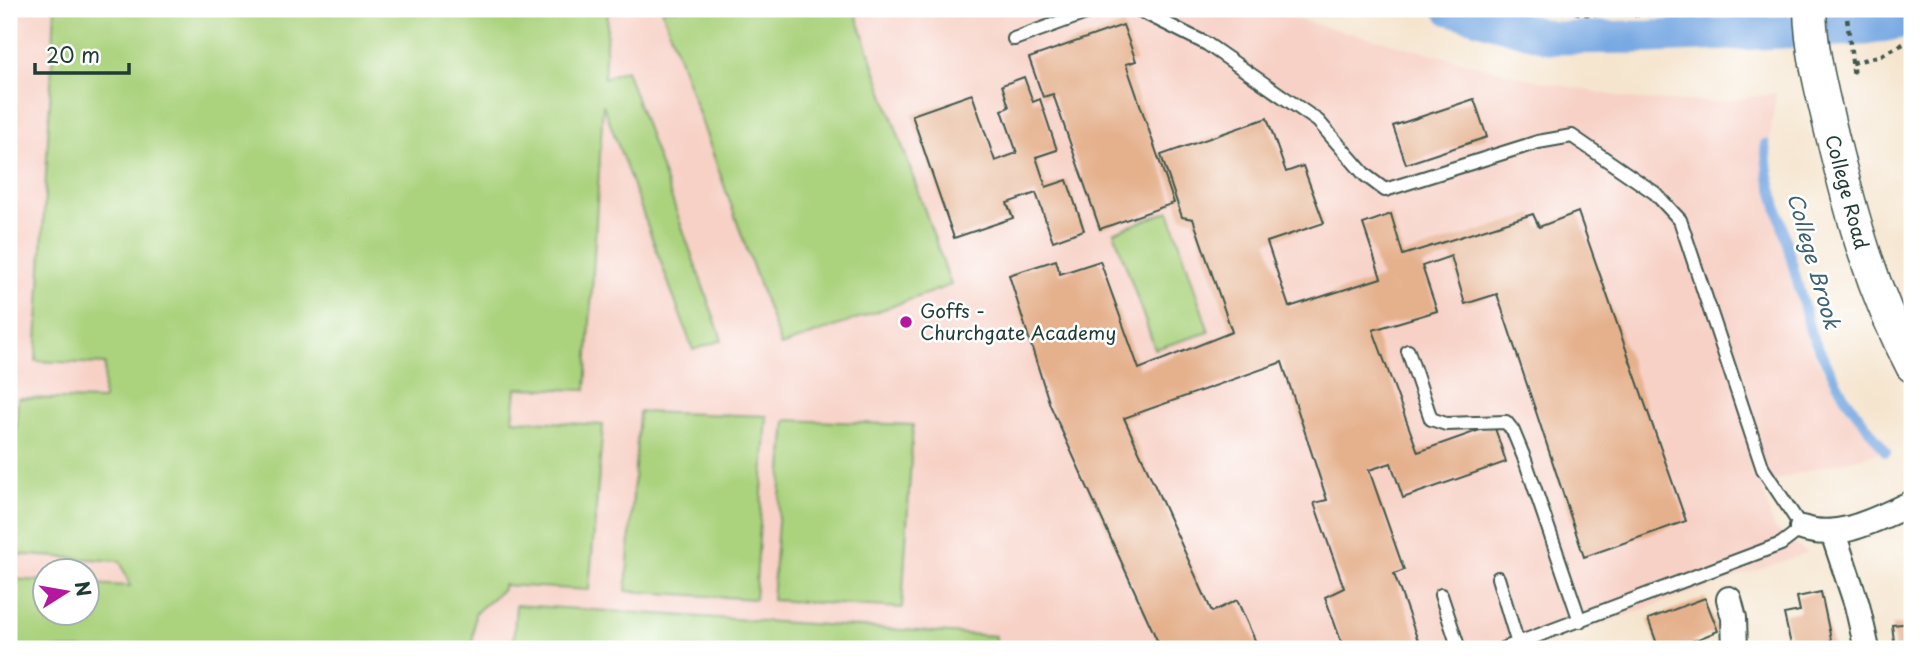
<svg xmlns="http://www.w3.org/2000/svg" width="1921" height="658" font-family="'Playpen Sans',sans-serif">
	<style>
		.built { fill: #f7d1c6; fill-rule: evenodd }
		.green { fill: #abd37e; stroke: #658859; stroke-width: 2 }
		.water { fill: #77a8e2; stroke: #4b728b; stroke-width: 2 }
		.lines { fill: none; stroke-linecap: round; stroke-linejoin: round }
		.stream { stroke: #77a8e2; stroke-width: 10 }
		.canal { stroke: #77a8e2; stroke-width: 33 }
		.building { fill: #e5b18d }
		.service-casing { stroke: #3f564b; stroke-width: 16 }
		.minor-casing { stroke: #3f564b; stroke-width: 28 }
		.tertiary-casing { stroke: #3f564b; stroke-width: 35 }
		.path { stroke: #3f564b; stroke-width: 4.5; stroke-dasharray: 5 5; stroke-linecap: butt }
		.service { stroke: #fff; stroke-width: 12 }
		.minor { stroke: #fff; stroke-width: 24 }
		.tertiary { stroke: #fff; stroke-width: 32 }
		.poi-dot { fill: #b5179e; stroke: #fff; stroke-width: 2.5 }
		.labels { text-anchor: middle; stroke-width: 5; stroke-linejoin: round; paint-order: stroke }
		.street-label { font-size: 19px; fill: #1f3d34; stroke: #fff }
		.poi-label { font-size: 19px; fill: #1f3d34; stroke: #fff; text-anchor: start }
		.water-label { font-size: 21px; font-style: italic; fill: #3e6271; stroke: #fff }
	</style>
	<rect width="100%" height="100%" fill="#fff"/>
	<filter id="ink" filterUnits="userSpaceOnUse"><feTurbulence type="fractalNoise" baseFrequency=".0143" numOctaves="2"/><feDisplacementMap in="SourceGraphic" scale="14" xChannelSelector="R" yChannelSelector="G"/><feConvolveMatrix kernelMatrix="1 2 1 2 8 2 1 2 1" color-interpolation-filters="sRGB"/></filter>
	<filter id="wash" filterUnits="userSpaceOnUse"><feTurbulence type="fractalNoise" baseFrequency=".00686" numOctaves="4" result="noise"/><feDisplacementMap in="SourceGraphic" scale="28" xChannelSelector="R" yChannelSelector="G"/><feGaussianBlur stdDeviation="1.57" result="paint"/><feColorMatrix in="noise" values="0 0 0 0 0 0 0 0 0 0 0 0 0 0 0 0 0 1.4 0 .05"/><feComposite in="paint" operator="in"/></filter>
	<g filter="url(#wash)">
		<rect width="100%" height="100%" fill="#f5e5cf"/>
		<path class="built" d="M9 9H1257L1535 80 1638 100 1721 102 1776 93 1765 177 1794 294 1811 350 1843 405 1883 452 1809 470 1762 485 1773 527 1807 553 1528 649H9ZM46 570H88V612H46Z"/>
		<path class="green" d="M55 9H608L604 78 626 70 722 340 693 350 603 104 586 390 516 388 513 420 603 425 589 590 503 585V589L475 613 472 649H9V579L45 581 46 612H88V584L130 586 120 561 12 554 18 398 103 400 105 364 36 361Z
			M666 9H854L951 285 781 346 662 10Z
			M1169 211 1209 332 1155 349 1114 232Z
			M639 412 767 416 755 599 626 591Z
			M786 420 913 425 902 608 772 600Z
			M516 605 996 636 995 649H513Z"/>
		<path class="water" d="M1871 9H1912V35L1859 42 1857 11Z"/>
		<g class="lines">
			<path class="stream" d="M1765 144 1768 173 1811 334 1844 396 1886 452"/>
			<path class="canal" d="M1450 9 1552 38 1650 37 1866 29 1912 20"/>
		</g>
		<g id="blocks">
			<path class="building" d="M1123 25 1136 61 1126 64 1174 203 1100 229 1053 94 1043 97 1029 58Z
				M1024 77 1033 102 1040 99 1057 150 1036 157 1046 187 1067 180 1084 230 1053 241 1036 193 1007 203 1013 218 954 238 912 115 972 94 995 161 1017 153 1002 110 1009 107 1002 85Z
				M1474 99 1487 137 1406 164 1393 126Z
				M1267 118 1286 172 1303 166 1324 223 1267 242 1289 307 1381 278 1363 224 1391 214 1403 255 1533 214 1539 227 1578 212 1686 521 1584 557 1497 294 1465 304 1451 256 1422 266 1437 311 1373 330 1418 452 1494 425 1506 462 1403 498 1391 463 1369 470 1404 570 1394 574 1421 649H1344L1325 597 1344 588 1314 503 1327 500 1282 362 1124 418 1212 612 1237 600 1259 649H1161L1050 405 1009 275 1056 260 1060 274 1100 261 1139 369 1232 332 1193 219 1182 217 1161 155Z
				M1821 592 1833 649H1792L1784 614 1800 611 1797 597Z
				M1705 598 1718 631 1693 641 1696 649H1659L1648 619Z
				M1912 623V649H1895L1892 625Z"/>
		</g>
	</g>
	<g filter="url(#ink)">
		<use href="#blocks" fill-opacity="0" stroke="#3f564b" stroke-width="2"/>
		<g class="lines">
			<g class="service-casing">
				<path id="service" d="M1137 9 1207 44 1318 121 1365 175 1385 190 1538 142 1572 136 1655 193 1680 220 1763 469 1802 528 1781 544 1502 649
					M1014 39 1097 9
					M1408 351 1431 419 1446 424 1506 422 1513 431 1525 460 1580 621
					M1498 578 1518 644
					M1441 595 1459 649"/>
			</g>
			<g class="minor-casing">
				<path id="minor" d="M1802 528C1839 541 1878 518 1912 503
					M1833 533 1857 605 1867 649
					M1729 599 1734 618 1735 649"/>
			</g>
			<g class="tertiary-casing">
				<path id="tertiary" d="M1810 9C1811 52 1822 93 1832 135 1852 217 1872 291 1912 366"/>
			</g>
			<path class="path" d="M1565 9 1583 14H1702L1771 9
				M1846 9 1854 78
				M1852 63 1882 55 1905 43 1912 42"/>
			<use href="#service" class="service"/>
			<use href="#minor" class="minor"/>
			<use href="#tertiary" class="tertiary"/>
		</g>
	</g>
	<circle class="poi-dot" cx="906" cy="322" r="7"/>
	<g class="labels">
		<g class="street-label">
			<text transform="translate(1847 192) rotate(75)" y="7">College Road</text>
		</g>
		<g class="poi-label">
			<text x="920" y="318">Goffs -<tspan x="920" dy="22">Churchgate Academy</tspan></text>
		</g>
		<g class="water-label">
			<text transform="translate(1813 261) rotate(74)" y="7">College Brook</text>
		</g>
	</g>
	<rect width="1921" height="658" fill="none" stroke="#fff" stroke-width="35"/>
	<g transform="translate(66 592) rotate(79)"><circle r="33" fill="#ffffff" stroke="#a5b1ae" stroke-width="2"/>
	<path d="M0-5L12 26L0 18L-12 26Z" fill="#b5179e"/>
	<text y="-10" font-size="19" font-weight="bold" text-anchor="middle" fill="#1f3d34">N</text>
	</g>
	<path d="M35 63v10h94v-10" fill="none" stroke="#1f3d34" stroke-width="3.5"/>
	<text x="46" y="63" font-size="21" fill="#1f3d34" stroke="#ffffff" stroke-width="5" paint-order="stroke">20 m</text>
</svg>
